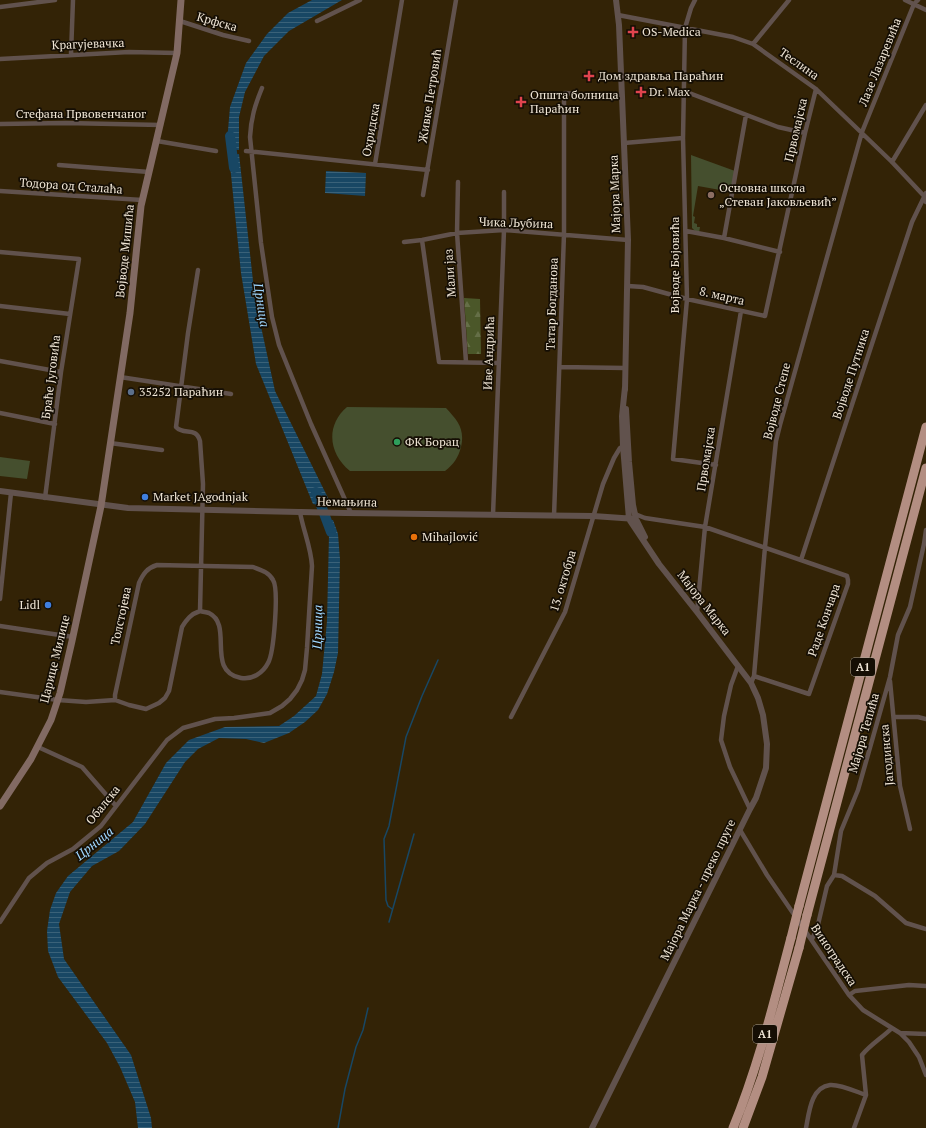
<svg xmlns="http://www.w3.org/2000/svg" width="926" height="1128" font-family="'PT Serif',serif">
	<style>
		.grass { fill: #454f2e }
		.forest { fill: url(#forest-firs) }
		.water { fill: url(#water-rules) }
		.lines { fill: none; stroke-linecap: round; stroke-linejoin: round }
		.stream { stroke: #184764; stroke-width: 1.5 }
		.river { stroke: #184764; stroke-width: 10 }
		.minor { stroke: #61524d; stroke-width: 4.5 }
		.tertiary { stroke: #61524d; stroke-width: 6 }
		.secondary { stroke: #826a63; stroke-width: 7 }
		.motorway { stroke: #b38e82; stroke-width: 9 }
		.motorway-bridge { stroke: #b38e82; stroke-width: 9 }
		.health-dot { fill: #e0444e; stroke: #150e04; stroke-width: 1.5 }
		.education-dot { fill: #8d6e63; stroke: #150e04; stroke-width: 1.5 }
		.service-dot { fill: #5c6f8a; stroke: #150e04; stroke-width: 1.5 }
		.leisure-dot { fill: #2e9e5b; stroke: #150e04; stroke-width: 1.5 }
		.shop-dot { fill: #3f7fe0; stroke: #150e04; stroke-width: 1.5 }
		.food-dot { fill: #e8710a; stroke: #150e04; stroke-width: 1.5 }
		.labels { text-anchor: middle; stroke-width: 3.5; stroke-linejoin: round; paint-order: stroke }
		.shield { fill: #150e04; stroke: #aea597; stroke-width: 1 }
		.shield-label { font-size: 11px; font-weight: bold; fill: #f0e6d6 }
		.street-label { font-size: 12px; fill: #f0e6d6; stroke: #150e04 }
		.poi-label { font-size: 12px; fill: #f0e6d6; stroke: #150e04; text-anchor: start }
		.water-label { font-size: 13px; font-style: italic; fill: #9fd7ff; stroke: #150e04 }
	</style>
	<defs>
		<pattern id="forest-firs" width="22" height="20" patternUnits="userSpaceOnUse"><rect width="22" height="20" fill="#4b5729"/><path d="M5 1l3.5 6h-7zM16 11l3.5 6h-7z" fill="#656f47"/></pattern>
		<pattern id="water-rules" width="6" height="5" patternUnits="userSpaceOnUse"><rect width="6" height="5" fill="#184764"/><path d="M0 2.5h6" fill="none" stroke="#3a6279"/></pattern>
	</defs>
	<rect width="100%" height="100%" fill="#332306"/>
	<path class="grass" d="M691 155 735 171 731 192 698 186 693 216 695 217 694 223 697 224V227H700L699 233 696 232 692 228Z
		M347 407 446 408C458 421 465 429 461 447 458 458 454 464 445 471H350C329 454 325 426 347 407Z
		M0 457 30 461 27 479 0 476Z"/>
	<path class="forest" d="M464 298 480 299 481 354H468Z"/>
	<path class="water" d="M312 0H342L289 31 264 56 245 92 239 117V150L228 149V130L230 107 246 63 267 34 288 13Z
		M239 154 255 299 275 391 332 506 313 504 256 364 241 273 229 155Z
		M326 171 366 173 365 196 325 193Z
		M324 520H333L338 534 340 559 338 653 334 672 327 694 318 710 305 722 289 733 264 743 246 739 219 738 198 749 185 762 145 824 119 851 92 866 70 892 59 924 64 959 131 1055 151 1118 152 1128H138L135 1102 120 1067 107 1043 58 977 48 951 47 931 50 910 56 893 68 876 133 822 166 763 189 740 225 727 279 726 294 716 316 696 322 674 327 621 329 535Z"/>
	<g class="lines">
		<path class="stream" d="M392 909 388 906 386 900 384 839 389 826 406 737 422 696 438 660
			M389 922 414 834
			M338 1128 345 1089 356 1047 363 1030 368 1008"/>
		<path class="river" d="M230 136 234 168
			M316 492 331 532"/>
		<path class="minor" d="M695 0 691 8 685 28 683 138 687 299 673 459 716 465
			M905 0 926 10
			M0 7 55 0
			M618 15 733 37 753 44 816 89 892 162 924 196 926 202
			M180 21 223 35 249 41
			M317 21 360 0
			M753 44 789 0
			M71 54 73 0
			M0 59 129 52 177 53
			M262 88C255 105 251 118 250 137L261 243 272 317 279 345 311 424 351 513
			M684 91 778 127 805 133
			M0 124 66 123 161 125
			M157 141 216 151
			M624 143 683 138
			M246 151 428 170
			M892 162 926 105
			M375 164 402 0
			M59 165 149 172
			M458 182 457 233 466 362
			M0 191 142 200
			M423 195 456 0
			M686 231 724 238 780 252
			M724 238 746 115
			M422 240 439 362 499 363
			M404 242 422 240 457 233 504 230 628 240
			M0 252 79 259 61 372 45 498
			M198 270 188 333 176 427C184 436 196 426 200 441L203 484 200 611
			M628 286 643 287 687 299 765 316 805 133 816 89
			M0 306 70 314
			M0 361 61 372
			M560 367 625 368
			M120 377 231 394
			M0 413 55 424
			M110 443 162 450
			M635 514 645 518 705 527 847 576 848 580V584L809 694 754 676
			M493 515 504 230V192
			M554 516 564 234V97L565 93 622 98
			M801 560 912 222 926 193
			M0 599 11 493
			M697 612 705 527 741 311
			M0 626 73 637
			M738 666 731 685 724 716 721 740 730 767 750 809
			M890 681 900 786 910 829
			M751 683 754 676 765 547 776 441 780 425 862 132 914 4 918 0
			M0 692 58 700 86 702 115 700 129 705 146 709 159 703 165 698 169 691 182 627C187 619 191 614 200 611
			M115 700V695L139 583C143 574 147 568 157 565L253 567C261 570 269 572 273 580 279 589 274 653 268 663 263 673 252 680 241 678 205 671 234 625 209 613 206 612 203 612 200 611
			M511 717 565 612 603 484 614 458 620 448 623 446
			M894 717H918L926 719
			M38 747 82 767 116 806
			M740 830 767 875 849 995 863 1010 900 1033 909 1042 919 1057 926 1075
			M834 875 842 876 875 896 906 923 926 929
			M0 922 29 878 47 863 73 849 101 826 167 740 183 728 215 719 234 718 270 713 282 706 290 699 297 690 302 680 305 670 307 648 312 566C311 547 303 530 300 512
			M812 939 817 929 827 886 834 875 841 831 858 790 890 677 898 635 910 607 924 544 926 530
			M849 995 855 991 909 985 926 986
			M900 1033 926 1034
			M806 1128C809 1113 811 1087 830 1085 840 1084 857 1092 866 1095
			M854 1128 866 1095 862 1055C870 1045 883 1037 892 1028"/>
		<path class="tertiary" d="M616 0 619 25 628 240 625 390
			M626 409 629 462 633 505 636 519 645 537
			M0 491 128 508 345 513 593 516 636 519
			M592 1128 750 809 756 798 766 768 767 744 763 715 758 698 751 683 697 612 659 564 629 519 623 446 622 416 625 387"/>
		<path class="secondary" d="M0 806 31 759 51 720 60 693 72 641 101 506 130 313 141 206 177 53 181 0"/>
		<path class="motorway" d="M799 906 926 427
			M807 915 926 468
			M733 1128C758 1067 774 1002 791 938
			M743 1128 762 1077 799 948"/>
		<path class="motorway-bridge" d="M791 938 799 906
			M799 948 807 915"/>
	</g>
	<g class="health-dot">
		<path d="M631 26h4v4h4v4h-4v4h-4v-4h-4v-4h4z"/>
		<path d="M587 70h4v4h4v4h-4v4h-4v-4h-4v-4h4z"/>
		<path d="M639 86h4v4h4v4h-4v4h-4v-4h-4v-4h4z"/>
		<path d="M519 96h4v4h4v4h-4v4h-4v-4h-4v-4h4z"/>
	</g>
	<circle class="education-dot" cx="711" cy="195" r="4"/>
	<circle class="service-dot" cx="131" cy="392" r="4"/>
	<circle class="leisure-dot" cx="397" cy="442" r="4"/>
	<g class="shop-dot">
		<circle cx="145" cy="497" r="4"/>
		<circle cx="48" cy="605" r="4"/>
	</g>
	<circle class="food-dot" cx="414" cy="537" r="4"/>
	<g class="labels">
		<g class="shield">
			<rect x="851" y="658" width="24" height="18" rx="3"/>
			<rect x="753" y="1025" width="24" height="18" rx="3"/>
		</g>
		<g class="shield-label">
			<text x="863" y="671">A1</text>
			<text x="765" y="1038">A1</text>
		</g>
		<g class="street-label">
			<text transform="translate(217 22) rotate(16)" y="4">Крфска</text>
			<text transform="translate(88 44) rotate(-2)" y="4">Крагујевачка</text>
			<text transform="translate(880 62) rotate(-68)" y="4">Лазе Лазаревића</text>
			<text transform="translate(799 64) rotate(35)" y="4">Теслина</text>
			<text transform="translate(430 96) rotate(-81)" y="4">Живке Петровић</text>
			<text x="81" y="118">Стефана Првовенчаног</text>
			<text transform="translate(371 130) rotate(-80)" y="4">Охридска</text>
			<text transform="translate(796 130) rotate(-77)" y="4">Првомајска</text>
			<text transform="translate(71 186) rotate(4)" y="4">Тодора од Сталаћа</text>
			<text transform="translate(615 194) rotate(-92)" y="4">Мајора Марка</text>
			<text transform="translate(516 223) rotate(2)" y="4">Чика Љубина</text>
			<text transform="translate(125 251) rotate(-84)" y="4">Војводе Мишића</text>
			<text transform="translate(675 265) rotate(-90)" y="4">Војводе Бојовића</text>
			<text transform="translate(450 273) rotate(-94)" y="4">Мали јаз</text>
			<text transform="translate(722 296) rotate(13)" y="4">8. марта</text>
			<text transform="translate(552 304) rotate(-88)" y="4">Татар Богданова</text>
			<text transform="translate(489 353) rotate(-88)" y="4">Иве Андрића</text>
			<text transform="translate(851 374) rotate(-72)" y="4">Војводе Путника</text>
			<text transform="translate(51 377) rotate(-83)" y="4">Браће Југовића</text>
			<text transform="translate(777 401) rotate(-76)" y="4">Војводе Степе</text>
			<text transform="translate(706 459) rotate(-81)" y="4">Првомајска</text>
			<text transform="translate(347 502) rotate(1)" y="4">Немањина</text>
			<text transform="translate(563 581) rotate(-73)" y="4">13. октобра</text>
			<text transform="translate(704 603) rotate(52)" y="4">Мајора Марка</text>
			<text transform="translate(121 616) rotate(-78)" y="4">Толстојева</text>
			<text transform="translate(824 620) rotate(-71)" y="4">Раде Кончара</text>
			<text transform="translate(55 659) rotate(-76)" y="4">Царице Милице</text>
			<text transform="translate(864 733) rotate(-74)" y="4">Мајора Тепића</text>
			<text transform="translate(887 755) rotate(-95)" y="4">Јагодинска</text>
			<text transform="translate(103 805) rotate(-51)" y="4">Обалска</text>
			<text transform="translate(698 890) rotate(-64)" y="4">Мајора Марка - преко пруге</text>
			<text transform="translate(834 955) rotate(56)" y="4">Виноградска</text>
		</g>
		<g class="poi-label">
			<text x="642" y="36">OS-Medica</text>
			<text x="598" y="80">Дом здравља Параћин</text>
			<text x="649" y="96">Dr. Max</text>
			<text x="530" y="99">Општа болница<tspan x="530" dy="14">Параћин</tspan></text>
			<text x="719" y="192">Основна школа<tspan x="719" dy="14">„Стеван Јаковљевић”</tspan></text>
			<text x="139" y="396">35252 Параћин</text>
			<text x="405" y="446">ФК Борац</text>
			<text x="153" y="501">Market JAgodnjak</text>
			<text x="422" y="541">Mihajlović</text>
			<text x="40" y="609" text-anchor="end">Lidl</text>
		</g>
		<g class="water-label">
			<text transform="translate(262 305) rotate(81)" y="5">Црница</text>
			<text transform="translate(317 627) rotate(-89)" y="5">Црница</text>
			<text transform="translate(94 843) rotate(-39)" y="5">Црница</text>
		</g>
	</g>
</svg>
